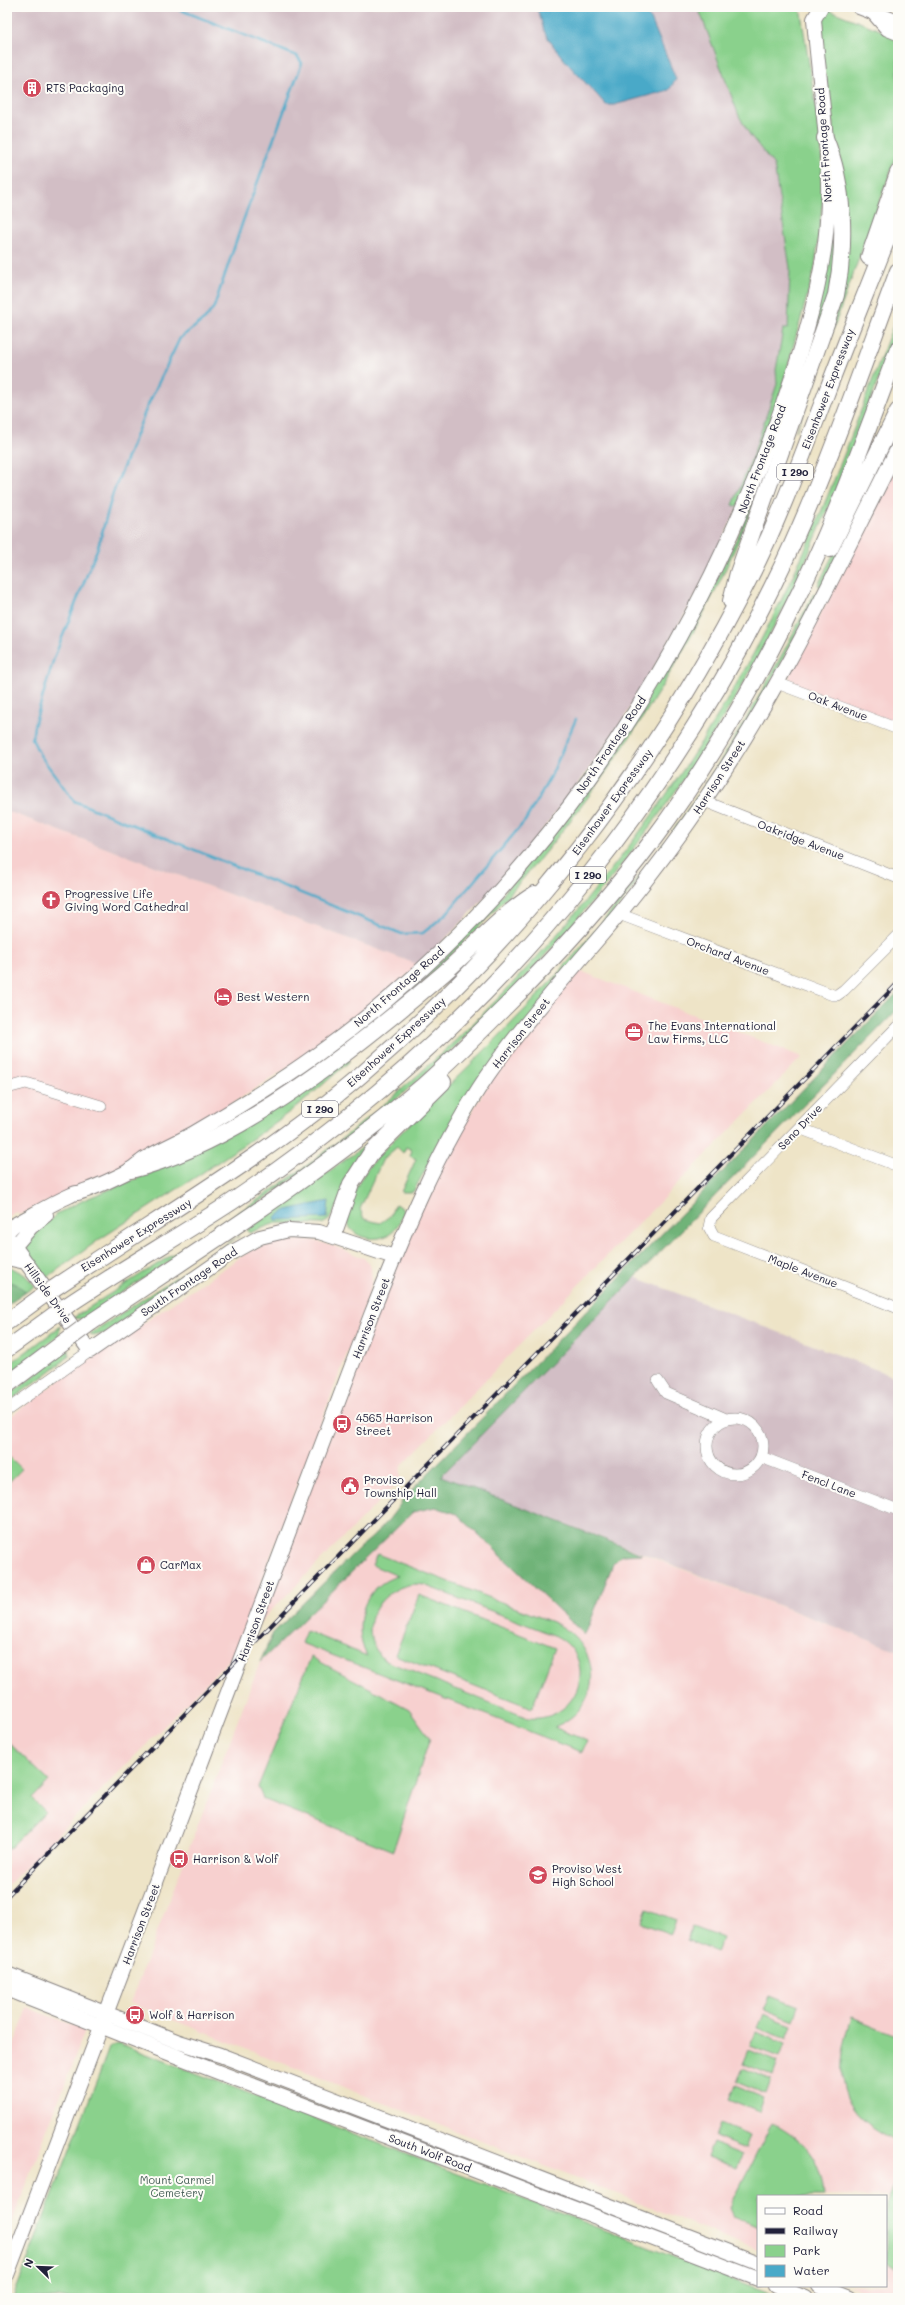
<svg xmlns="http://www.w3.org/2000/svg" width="905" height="2305" font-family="Mali,sans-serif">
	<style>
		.built { fill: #f7d0cf }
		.industrial { fill: #d2bec5 }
		.green { fill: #8ad18c; stroke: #567a64; fill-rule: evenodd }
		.forest { fill: #6fb378; stroke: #486a5a }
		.water { fill: #49a9c8; stroke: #366682 }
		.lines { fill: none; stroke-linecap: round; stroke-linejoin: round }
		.stream { stroke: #49a9c8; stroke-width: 2.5 }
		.minor-casing { stroke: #888381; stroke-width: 12 }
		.major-casing { stroke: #888381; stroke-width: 16 }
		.highway-casing { stroke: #888381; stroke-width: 18 }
		.minor { stroke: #fff; stroke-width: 11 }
		.major { stroke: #fff; stroke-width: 14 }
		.highway { stroke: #fff; stroke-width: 16 }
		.rail-casing { stroke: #22223b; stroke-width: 4 }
		.rail { stroke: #fdfcf7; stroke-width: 2.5; stroke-dasharray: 8; stroke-linecap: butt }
		.highway-bridge-casing { stroke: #888381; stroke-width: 18; stroke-linecap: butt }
		.highway-bridge { stroke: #fff; stroke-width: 16 }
		.labels { text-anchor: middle; stroke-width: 4; stroke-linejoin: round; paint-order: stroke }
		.shield { fill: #fdfcf7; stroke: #646373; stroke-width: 1 }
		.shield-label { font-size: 10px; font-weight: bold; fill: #22223b }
		.poi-label { font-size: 11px; fill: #22223b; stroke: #fdfcf7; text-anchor: start }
		.street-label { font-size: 11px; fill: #22223b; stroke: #fdfcf7 }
		.park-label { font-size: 11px; fill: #465f57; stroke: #fdfcf7 }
	</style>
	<rect width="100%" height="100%" fill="#fdfcf7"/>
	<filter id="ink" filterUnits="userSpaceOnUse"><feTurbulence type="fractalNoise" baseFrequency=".025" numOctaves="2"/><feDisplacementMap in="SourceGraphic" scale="8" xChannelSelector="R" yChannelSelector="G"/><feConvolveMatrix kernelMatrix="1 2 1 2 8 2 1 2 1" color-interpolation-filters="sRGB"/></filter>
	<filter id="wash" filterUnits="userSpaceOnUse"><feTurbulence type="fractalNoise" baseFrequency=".012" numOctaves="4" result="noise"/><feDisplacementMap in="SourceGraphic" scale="16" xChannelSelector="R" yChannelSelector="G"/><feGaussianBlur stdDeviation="0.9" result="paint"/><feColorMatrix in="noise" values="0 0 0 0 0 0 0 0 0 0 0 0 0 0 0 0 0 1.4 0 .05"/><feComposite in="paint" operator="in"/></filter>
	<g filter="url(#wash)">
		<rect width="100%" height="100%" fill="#eee4c7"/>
		<path class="built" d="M898 460V724L798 686 790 679 789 675Z
			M7 811 419 965 351 1026 186 1134 113 1171 22 1214 15 1212 7 1218Z
			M578 970 802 1057 401 1466 400 1480 258 1624 409 1230 435 1173 500 1064Z
			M296 1240H312L331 1245 364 1258 371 1267 372 1282 365 1307 286 1513 237 1652 7 1886V1419L51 1386 251 1250 280 1241Z
			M435 1507 457 1514 585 1635 613 1564 622 1555 630 1553 642 1554 898 1651V2298H880L849 2286H886V2196H758V2250L130 2003 260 1662 413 1512Z
			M28 2008 85 2030 7 2236V2049L12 2050Z"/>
		<path class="industrial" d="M7 7H698L739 116 750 135 774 165 790 268 788 329H783L776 370 777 384 753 455 733 505 738 507 696 595 623 720 579 783 508 873 463 921 419 965 7 811Z
			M635 1277 898 1378V1651L441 1476Z"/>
		<path class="green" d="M698 7H800L821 139 823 198 815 267 780 395 738 507 733 505 753 455 777 384 776 370 783 329H788L790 268 774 165 750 135 739 116Z
			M826 9 898 37V151L796 431 840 302 845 203 821 48 823 17Z
			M834 213 838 255 818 333C817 334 812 337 812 338 807 346 807 358 805 366 802 376 798 385 795 394 769 465 744 535 710 601 628 758 517 907 379 1019L377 1018 447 955 504 893 700 613 741 529 779 433Z
			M898 312V327C863 420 829 514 786 603 689 801 546 976 376 1116 284 1191 181 1253 82 1319L73 1318C151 1266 233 1220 309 1164 513 1012 682 809 791 580 832 493 864 401 898 312Z
			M898 424V434L821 587 818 585Z
			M814 593 817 595 763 697 714 775 662 850 454 1118 413 1192H401L416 1159 410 1156 412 1150 406 1147 403 1153 397 1147 383 1159 360 1209 364 1219 380 1223 390 1216 395 1204 401 1207 404 1213C400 1220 397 1229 390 1234 374 1244 346 1237 347 1216 347 1199 367 1166 379 1155 432 1100 490 1048 542 991 620 906 692 812 750 712 773 673 793 633 814 593Z
			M347 1058 350 1061 304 1101 268 1128 199 1175 100 1239 45 1279 25 1250 24 1243 58 1213 86 1199 158 1170Z
			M373 1140 329 1220 322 1224 276 1223 249 1233 247 1230Z
			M239 1236 106 1333 93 1336 90 1334Z
			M7 1265 25 1275 35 1286 7 1305Z
			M61 1326 58 1336 7 1375V1366Z
			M69 1349V1355L65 1360 7 1403V1397Z
			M7 1454 22 1469 7 1484Z
			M377 1554 555 1623C603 1646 605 1707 554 1727L587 1741 582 1752 301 1643 306 1631 367 1656C351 1626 363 1585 398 1576L372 1565ZM415 1584 424 1585 556 1636C601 1660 578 1723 528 1718L386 1661C353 1633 376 1588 415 1584Z
			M419 1595 555 1648 532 1708 395 1655Z
			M311 1657 409 1709 430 1738 393 1851 263 1799 258 1787Z
			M7 1741 49 1781 32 1799 45 1812 7 1851Z
			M647 1909 676 1920 671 1934 641 1923Z
			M692 1927 722 1938 717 1952 687 1940Z
			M770 1996 799 2007 794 2021 764 2009Z
			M763 2014 792 2025 787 2039 757 2028Z
			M852 2017 898 2036V2141C836 2114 833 2076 852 2017Z
			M756 2032 785 2044 780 2057 750 2046Z
			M118 2043 780 2298H13L109 2048Z
			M749 2050 778 2062 773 2076 743 2064Z
			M742 2068 771 2080 766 2094 736 2082Z
			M735 2086 764 2098 759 2112 729 2100Z
			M720 2123 750 2135 745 2149 715 2137Z
			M772 2123C806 2142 820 2157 824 2196H758V2227L734 2216 730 2207Z
			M713 2143 742 2155 737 2168 707 2157Z
			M898 2176V2269L886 2263V2202Z"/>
		<path class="forest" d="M898 992V1009L441 1476 642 1554 622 1555 613 1564 585 1635 457 1514 435 1507 413 1512 260 1662 273 1633 359 1548C378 1534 392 1517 405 1497Z
			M7 1281 18 1285 26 1292 7 1305Z"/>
		<path class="water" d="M535 7H639L651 19 676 79 669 90 614 105H606C587 83 564 63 548 38 541 29 543 17 535 7Z
			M329 1201 327 1218 276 1220 275 1217 286 1210Z"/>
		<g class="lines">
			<path class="stream" d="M173 7 297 56 302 63 243 221 214 307 205 319 180 338 147 407 113 493 98 547 54 658 34 726 32 739 40 755 74 801 402 934 423 933 446 914 525 821 551 776 576 719"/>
		</g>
	</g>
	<g filter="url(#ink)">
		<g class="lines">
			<g class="minor-casing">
				<path id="minor" d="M777 683 898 729
					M704 801 898 878
					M619 914 833 995H837L844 990 898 936
					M898 1026 711 1218 709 1227 714 1236 722 1239 898 1308
					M7 1088 26 1083 101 1106
					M799 1128 898 1166
					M658 1381 666 1393 726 1419
					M7 1410 90 1351
					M707 1446a28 28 0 1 1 56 0a28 28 0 1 1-56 0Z
					M761 1457 898 1510"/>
			</g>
			<g class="major-casing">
				<path id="major" d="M859 7 898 22
					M7 1232 14 1225C33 1215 51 1204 69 1196 82 1190 71 1196 84 1191 99 1186 113 1179 127 1172 134 1168 139 1162 146 1158 161 1149 178 1142 194 1133 237 1108 279 1082 319 1053 528 903 680 678 770 440 794 375 823 290 827 221 832 154 819 86 814 19L821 7
					M7 1236 90 1351 231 1253 260 1237 289 1230 319 1232 394 1257
					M14 1247 31 1227 46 1215
					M7 1258 25 1262
					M7 1974 179 2042 220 2055 758 2263
					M7 1989 171 2054 758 2279
					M7 2275 371 1315C404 1232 437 1150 487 1076 527 1018 575 967 620 913 649 877 677 840 703 802 780 692 837 567 898 448
					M775 2286 806 2298
					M819 2286 850 2298"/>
			</g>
			<g class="highway-casing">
				<path id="highway" d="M875 13 888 28 898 32
					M869 257 898 173
					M830 549 898 411
					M731 601 738 573 836 295C846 245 845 186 825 138
					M131 1170C240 1143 360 1045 444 973 475 946 501 915 535 894
					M333 1235 351 1184 371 1153 443 1082
					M53 1289C156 1219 265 1157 360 1076 522 937 654 768 750 577 780 518 802 456 826 394 849 333 875 272 898 210
					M65 1307C120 1270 178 1237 233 1201 273 1174 312 1145 349 1116 527 973 674 788 774 583 823 483 859 376 898 271
					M7 1322 41 1297
					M90 1323C204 1247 320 1174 424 1085 450 1062 475 1037 499 1013 555 958 608 900 655 837 708 766 753 688 792 608 834 525 865 436 898 349
					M7 1349 54 1315
					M7 1385 63 1343"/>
			</g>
			<use href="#minor" class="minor"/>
			<use href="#major" class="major"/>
			<use href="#highway" class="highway"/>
			<g class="rail-casing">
				<path id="rail" d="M7 1896 898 983"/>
			</g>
			<use href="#rail" class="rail"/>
			<g class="highway-bridge-casing">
				<path id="highway-bridge" d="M41 1297 53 1289
					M54 1315 65 1307
					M63 1343 90 1323"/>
			</g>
			<use href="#highway-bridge" class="highway-bridge"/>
		</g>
	</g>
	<defs>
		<g id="building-disc" transform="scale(1)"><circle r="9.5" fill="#d1495b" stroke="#fdfcf7"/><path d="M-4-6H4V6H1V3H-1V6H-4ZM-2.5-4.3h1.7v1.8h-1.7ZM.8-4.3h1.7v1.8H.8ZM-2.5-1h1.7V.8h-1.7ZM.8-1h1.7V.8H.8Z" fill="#fff"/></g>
		<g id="church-disc" transform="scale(1)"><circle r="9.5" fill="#d1495b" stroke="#fdfcf7"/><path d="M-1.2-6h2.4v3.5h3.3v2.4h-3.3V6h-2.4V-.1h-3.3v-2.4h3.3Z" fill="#fff"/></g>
		<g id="hotel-disc" transform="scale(1)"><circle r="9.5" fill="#d1495b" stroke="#fdfcf7"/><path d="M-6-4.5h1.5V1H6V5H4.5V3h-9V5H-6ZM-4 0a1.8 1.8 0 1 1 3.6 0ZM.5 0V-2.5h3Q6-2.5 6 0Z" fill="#fff"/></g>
		<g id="office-disc" transform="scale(1)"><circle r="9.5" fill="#d1495b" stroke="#fdfcf7"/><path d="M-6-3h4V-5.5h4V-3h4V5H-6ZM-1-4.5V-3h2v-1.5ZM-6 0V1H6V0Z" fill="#fff"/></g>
		<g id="bus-disc" transform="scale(1)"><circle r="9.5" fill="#d1495b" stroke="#fdfcf7"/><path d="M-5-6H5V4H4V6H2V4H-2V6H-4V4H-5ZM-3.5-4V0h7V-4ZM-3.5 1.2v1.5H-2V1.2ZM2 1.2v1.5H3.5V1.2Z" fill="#fff"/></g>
		<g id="civic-disc" transform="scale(1)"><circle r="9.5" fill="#d1495b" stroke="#fdfcf7"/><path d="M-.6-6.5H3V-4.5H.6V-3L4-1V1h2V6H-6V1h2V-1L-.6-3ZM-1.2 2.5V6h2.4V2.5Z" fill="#fff"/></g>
		<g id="shop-disc" transform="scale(1)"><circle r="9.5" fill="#d1495b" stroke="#fdfcf7"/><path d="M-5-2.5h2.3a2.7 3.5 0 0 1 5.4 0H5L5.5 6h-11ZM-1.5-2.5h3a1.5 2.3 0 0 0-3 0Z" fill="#fff"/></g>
		<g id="school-disc" transform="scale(1)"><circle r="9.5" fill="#d1495b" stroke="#fdfcf7"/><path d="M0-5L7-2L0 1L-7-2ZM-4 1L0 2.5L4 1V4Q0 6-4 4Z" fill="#fff"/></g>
	</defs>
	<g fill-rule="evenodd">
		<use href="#building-disc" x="32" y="88"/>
		<use href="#church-disc" x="51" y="900"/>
		<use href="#hotel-disc" x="223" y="997"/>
		<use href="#office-disc" x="634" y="1032"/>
		<use href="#bus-disc" x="342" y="1424"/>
		<use href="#civic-disc" x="350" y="1486"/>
		<use href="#shop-disc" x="146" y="1565"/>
		<use href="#bus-disc" x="179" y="1859"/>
		<use href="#school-disc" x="538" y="1875"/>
		<use href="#bus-disc" x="135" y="2015"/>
	</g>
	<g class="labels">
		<g class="shield">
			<rect x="777" y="464" width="36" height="16" rx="3"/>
			<rect x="570" y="867" width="36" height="16" rx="3"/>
			<rect x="302" y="1101" width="36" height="16" rx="3"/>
		</g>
		<g class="shield-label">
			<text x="795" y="476">I 290</text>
			<text x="588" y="879">I 290</text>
			<text x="320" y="1113">I 290</text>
		</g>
		<g class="poi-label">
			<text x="46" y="92">RTS Packaging</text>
			<text x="65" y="898">Progressive Life<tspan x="65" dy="13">Giving Word Cathedral</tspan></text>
			<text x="237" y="1001">Best Western</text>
			<text x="648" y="1030">The Evans International<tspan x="648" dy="13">Law Firms, LLC</tspan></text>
			<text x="356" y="1422">4565 Harrison<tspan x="356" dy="13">Street</tspan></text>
			<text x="364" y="1484">Proviso<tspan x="364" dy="13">Township Hall</tspan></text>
			<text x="160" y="1569">CarMax</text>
			<text x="193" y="1863">Harrison &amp; Wolf</text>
			<text x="552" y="1873">Proviso West<tspan x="552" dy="13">High School</tspan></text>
			<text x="149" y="2019">Wolf &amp; Harrison</text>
		</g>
		<g class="street-label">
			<text transform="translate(824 145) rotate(-94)" y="4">North Frontage Road</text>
			<text transform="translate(828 389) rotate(-69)" y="4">Eisenhower Expressway</text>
			<text transform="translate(762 459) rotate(-69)" y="4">North Frontage Road</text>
			<text transform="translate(838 706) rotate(21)" y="4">Oak Avenue</text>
			<text transform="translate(611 745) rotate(-56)" y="4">North Frontage Road</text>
			<text transform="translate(719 777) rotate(-57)" y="4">Harrison Street</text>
			<text transform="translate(612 802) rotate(-54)" y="4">Eisenhower Expressway</text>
			<text transform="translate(801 840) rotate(21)" y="4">Oakridge Avenue</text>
			<text transform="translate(728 956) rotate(21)" y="4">Orchard Avenue</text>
			<text transform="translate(399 987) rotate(-41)" y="4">North Frontage Road</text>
			<text transform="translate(521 1033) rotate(-52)" y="4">Harrison Street</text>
			<text transform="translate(396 1042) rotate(-42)" y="4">Eisenhower Expressway</text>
			<text transform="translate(800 1127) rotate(-46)" y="4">Seno Drive</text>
			<text transform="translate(136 1235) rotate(-32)" y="4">Eisenhower Expressway</text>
			<text transform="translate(803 1271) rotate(21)" y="4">Maple Avenue</text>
			<text transform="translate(189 1282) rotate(-34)" y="4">South Frontage Road</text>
			<text transform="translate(48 1293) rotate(54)" y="4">Hillside Drive</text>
			<text transform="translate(371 1318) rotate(-69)" y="4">Harrison Street</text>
			<text transform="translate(829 1484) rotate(21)" y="4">Fencl Lane</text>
			<text transform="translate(256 1621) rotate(-70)" y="4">Harrison Street</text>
			<text transform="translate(141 1924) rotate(-69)" y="4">Harrison Street</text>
			<text transform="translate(430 2153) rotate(21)" y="4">South Wolf Road</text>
		</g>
		<g class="park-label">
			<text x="177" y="2184">Mount Carmel<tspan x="177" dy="13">Cemetery</tspan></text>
		</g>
	</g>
	<rect width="905" height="2305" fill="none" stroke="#fdfcf7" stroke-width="24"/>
	<rect x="757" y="2195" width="130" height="92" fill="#fdfcf7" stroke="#a5a5ac"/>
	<rect x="765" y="2208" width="20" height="6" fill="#ffffff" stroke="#a5a5ac"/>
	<text x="793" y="2215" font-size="12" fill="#22223b">Road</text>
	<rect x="765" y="2228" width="20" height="6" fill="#22223b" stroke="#a5a5ac"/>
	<text x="793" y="2235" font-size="12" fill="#22223b">Railway</text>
	<rect x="765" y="2245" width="20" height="12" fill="#8ad18c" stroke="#a5a5ac"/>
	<text x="793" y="2255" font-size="12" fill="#22223b">Park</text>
	<rect x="765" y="2265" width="20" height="12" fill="#49a9c8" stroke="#a5a5ac"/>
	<text x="793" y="2275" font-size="12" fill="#22223b">Water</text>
	<g transform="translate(38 2267) rotate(293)" stroke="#fdfcf7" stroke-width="3" paint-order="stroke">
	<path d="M0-3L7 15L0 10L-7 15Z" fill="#22223b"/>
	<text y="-6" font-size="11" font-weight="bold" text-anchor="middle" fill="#22223b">N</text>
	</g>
</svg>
